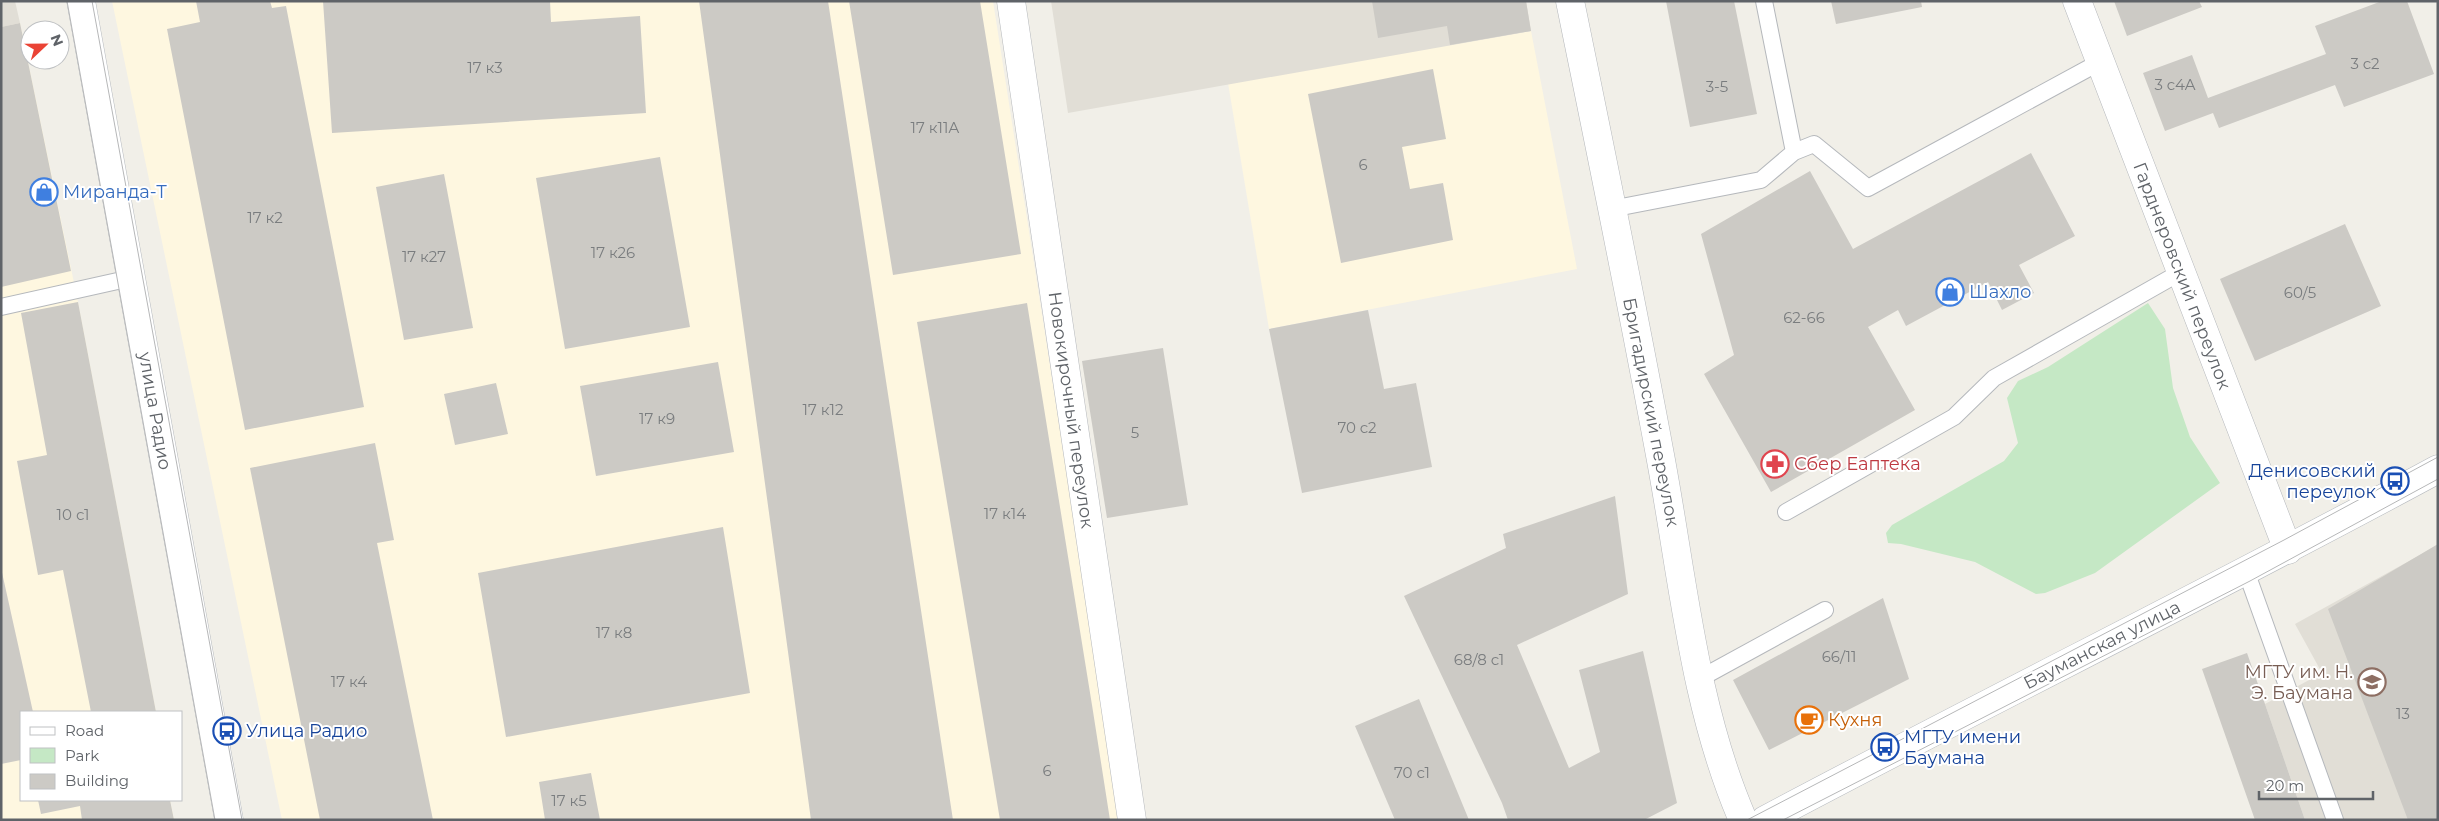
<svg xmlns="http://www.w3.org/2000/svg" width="2439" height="821" font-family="Montserrat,sans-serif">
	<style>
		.commercial { fill: #fef7e0 }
		.education { fill: #e1ded6 }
		.green { fill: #c5e8c5 }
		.building { fill: #cccac5 }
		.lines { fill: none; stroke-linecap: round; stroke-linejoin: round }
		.lane-casing { stroke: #b5b8bc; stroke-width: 18 }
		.street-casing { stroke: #b5b8bc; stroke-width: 29 }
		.secondary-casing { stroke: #b6babf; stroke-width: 29 }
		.lane { stroke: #fff; stroke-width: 16 }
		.street { stroke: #fff; stroke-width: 28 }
		.secondary { stroke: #fff; stroke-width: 28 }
		.tram { stroke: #b6b7b8; stroke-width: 1 }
		.labels { text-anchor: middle; stroke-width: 4; stroke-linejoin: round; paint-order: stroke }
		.number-label { font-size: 15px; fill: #7a7d7f }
		.shop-label { font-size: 18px; fill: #366cbe; stroke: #fff; text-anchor: start }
		.street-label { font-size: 18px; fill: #5f6368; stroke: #fff }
		.health-label { font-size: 18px; fill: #be3a42; stroke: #fff; text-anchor: start }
		.transit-label { font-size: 18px; fill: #164399; stroke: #fff; text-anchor: start }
		.education-label { font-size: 18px; fill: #785e54; stroke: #fff; text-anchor: end }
		.food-label { font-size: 18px; fill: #c56008; stroke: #fff; text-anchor: start }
	</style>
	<rect width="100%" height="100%" fill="#f1efe8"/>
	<path class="commercial" d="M112 1H993L1121 820H282Z
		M20 23 78 302 156 712H21V800H170L174 820H1V27Z
		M1531 31 1577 269 1269 329 1228 83Z"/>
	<path class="education" d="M1 1H15L20 23 1 27Z
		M1051 1H1526L1531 31 1068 113Z
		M2438 545V820H2305L2265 704 2322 673 2295 624Z"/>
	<path class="green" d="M2148 303 2165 329 2173 388 2190 437 2220 483 2095 573 2045 593 2036 594 1975 562 1901 544 1888 543 1886 533 1892 525 2004 461 2018 443 2007 398 2018 381 2048 367Z"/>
	<path class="building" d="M196 1H270L272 8 286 6 364 407 245 430 167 29 200 22Z
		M323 1H550L551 22 640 16 646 113 332 133Z
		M699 1H828L953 820H811Z
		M849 1H980L1021 254 893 275Z
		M1372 1H1526L1531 31 1450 45 1447 26 1378 38Z
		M1666 1H1734L1757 114 1690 127Z
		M1831 1H1921L1922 7 1836 24Z
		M2114 1H2199L2202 7 2127 36Z
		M2382 1H2407L2434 74 2344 107 2335 85 2219 128 2213 113 2165 131 2143 73 2192 55 2208 98 2326 54 2315 26Z
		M20 23 71 271 1 287V27Z
		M1433 69 1446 139 1402 147 1410 189 1443 183 1453 240 1341 263 1308 94Z
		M2031 153 2075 236 2019 265 2034 293 2002 310 1988 282 1906 326 1898 310 1868 327 1915 410 1771 492 1704 374 1734 355 1701 234 1810 171 1853 249Z
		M660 157 690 327 565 349 536 178Z
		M444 174 473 328 404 340 376 187Z
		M2345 224 2381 306 2255 361 2220 279Z
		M78 302 156 712H91L63 570 38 575 17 461 47 455 21 313Z
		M1027 303 1092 705 1110 820H1000L917 322Z
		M1368 310 1384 389 1416 383 1432 467 1302 493 1269 329Z
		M1163 348 1188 505 1107 518 1082 361Z
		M718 362 734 452 596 476 580 386Z
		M496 383 508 434 455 445 444 394Z
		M375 443 394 540 377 543 433 820H320L250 468Z
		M1615 496 1628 594 1517 645 1569 768 1600 752 1579 670 1643 651 1677 803 1644 820H1508L1502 803 1404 596 1506 548 1503 534Z
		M723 527 750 693 506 737 478 573Z
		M2438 544V820H2408L2328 609Z
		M1 568 33 712H21V760L1 764Z
		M1883 598 1909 679 1769 750 1733 680Z
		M2247 653 2265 704 2305 820H2255L2202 669Z
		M1419 699 1469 820H1395L1355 726Z
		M591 773 600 820H545L539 782Z
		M38 800H170L174 820H82L80 806 41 814Z"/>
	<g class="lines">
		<g class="lane-casing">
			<path id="lane" d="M1764 1 1794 152
				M1611 209 1761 180 1794 152 1814 144 1868 188 2100 62
				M1 307 131 278
				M1786 512 1954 417 1994 378 2181 272
				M2246 571 2335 820
				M1699 679 1825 610"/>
		</g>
		<g class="street-casing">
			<path id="street" d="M1011 1 1132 820
				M1570 1C1601 152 1632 304 1660 455 1683 577 1693 705 1743 820
				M2077 1 2288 550"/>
		</g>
		<g class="secondary-casing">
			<path id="secondary" d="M81 1 229 820
				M1765 820C1989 701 2216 589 2438 469"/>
		</g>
		<use href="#lane" class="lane"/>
		<use href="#street" class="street"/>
		<use href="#secondary" class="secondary"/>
		<path class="tram" d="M67 1 215 820
			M92 1 242 820
			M1747 820 2284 540 2438 457
			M1783 820 2250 581 2438 479"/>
	</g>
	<defs>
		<g id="shop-ring" transform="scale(1.4375)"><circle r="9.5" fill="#fff" stroke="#3f7fe0" stroke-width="1.5"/><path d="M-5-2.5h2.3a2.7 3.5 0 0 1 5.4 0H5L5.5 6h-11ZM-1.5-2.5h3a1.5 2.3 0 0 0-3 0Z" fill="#3f7fe0"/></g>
		<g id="pharmacy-ring" transform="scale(1.4375)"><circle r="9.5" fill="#fff" stroke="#e0444e" stroke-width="1.5"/><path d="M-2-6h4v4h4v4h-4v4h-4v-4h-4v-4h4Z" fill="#e0444e"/></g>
		<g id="bus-ring" transform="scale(1.4375)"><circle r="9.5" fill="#fff" stroke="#1a4fb4" stroke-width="1.5"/><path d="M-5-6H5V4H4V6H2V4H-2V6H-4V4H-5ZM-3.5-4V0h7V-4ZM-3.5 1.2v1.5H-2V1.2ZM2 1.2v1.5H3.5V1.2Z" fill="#1a4fb4"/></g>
		<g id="university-ring" transform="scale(1.4375)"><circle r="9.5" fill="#fff" stroke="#8d6e63" stroke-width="1.5"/><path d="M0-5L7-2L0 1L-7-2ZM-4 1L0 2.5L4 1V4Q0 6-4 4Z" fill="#8d6e63"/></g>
		<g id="cafe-ring" transform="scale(1.4375)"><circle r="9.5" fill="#fff" stroke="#e8710a" stroke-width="1.5"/><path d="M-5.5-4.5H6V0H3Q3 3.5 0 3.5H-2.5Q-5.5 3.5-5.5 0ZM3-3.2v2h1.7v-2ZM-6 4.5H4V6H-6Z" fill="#e8710a"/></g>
	</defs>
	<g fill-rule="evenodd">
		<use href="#shop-ring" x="44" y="192"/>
		<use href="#shop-ring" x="1950" y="292"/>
		<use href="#pharmacy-ring" x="1775" y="464"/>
		<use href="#bus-ring" x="2395" y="481"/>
		<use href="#university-ring" x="2372" y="682"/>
		<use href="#cafe-ring" x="1809" y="720"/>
		<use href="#bus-ring" x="227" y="731"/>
		<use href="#bus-ring" x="1885" y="747"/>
	</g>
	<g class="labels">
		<g class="number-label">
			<text x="2365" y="69">3 с2</text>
			<text x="485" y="73">17 к3</text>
			<text x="2175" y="90">3 c4A</text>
			<text x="1717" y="92">3-5</text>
			<text x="935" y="133">17 к11А</text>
			<text x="1363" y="170">6</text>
			<text x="265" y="223">17 к2</text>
			<text x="613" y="258">17 к26</text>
			<text x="424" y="262">17 к27</text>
			<text x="2300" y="298">60/5</text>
			<text x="1804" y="323">62-66</text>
			<text x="823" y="415">17 к12</text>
			<text x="657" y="424">17 к9</text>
			<text x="1357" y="433">70 с2</text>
			<text x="1135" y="438">5</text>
			<text x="1005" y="519">17 к14</text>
			<text x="73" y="520">10 с1</text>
			<text x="614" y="638">17 к8</text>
			<text x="1839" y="662">66/11</text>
			<text x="1479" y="665">68/8 с1</text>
			<text x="349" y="687">17 к4</text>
			<text x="2403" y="719">13</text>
			<text x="1047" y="776">6</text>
			<text x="1412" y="778">70 с1</text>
			<text x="569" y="806">17 к5</text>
		</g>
		<g class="shop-label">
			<text x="63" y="198">Миранда-Т</text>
			<text x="1969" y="298">Шахло</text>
		</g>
		<g class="street-label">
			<text transform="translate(2182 276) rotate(69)" y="6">Гарднеровский переулок</text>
			<text transform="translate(1071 410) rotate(82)" y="6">Новокирочный переулок</text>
			<text transform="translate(155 411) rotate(80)" y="6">улица Радио</text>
			<text transform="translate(1651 412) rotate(79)" y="6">Бригадирский переулок</text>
			<text transform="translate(2102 645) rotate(-27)" y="6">Бауманская улица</text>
		</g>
		<g class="health-label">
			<text x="1794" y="470">Сбер Еаптека</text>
		</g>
		<g class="transit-label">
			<text x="2376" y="477" text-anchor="end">Денисовский<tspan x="2376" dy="21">переулок</tspan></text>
			<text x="246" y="737">Улица Радио</text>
			<text x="1904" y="743">МГТУ имени<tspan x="1904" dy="21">Баумана</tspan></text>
		</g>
		<g class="education-label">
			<text x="2353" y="678">МГТУ им. Н.<tspan x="2353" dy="21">Э. Баумана</tspan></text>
		</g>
		<g class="food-label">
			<text x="1828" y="726">Кухня</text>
		</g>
	</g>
	<rect width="2439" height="821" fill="none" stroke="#5f6368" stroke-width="5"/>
	<rect x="20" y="711" width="162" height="90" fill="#ffffff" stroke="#bfc1c3"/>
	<rect x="30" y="727" width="25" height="8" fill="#ffffff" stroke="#bfc1c3"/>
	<text x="65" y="736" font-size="15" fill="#5f6368">Road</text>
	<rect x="30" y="748" width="25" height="15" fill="#c5e8c5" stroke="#bfc1c3"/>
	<text x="65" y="761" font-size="15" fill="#5f6368">Park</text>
	<rect x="30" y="774" width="25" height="15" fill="#cccac5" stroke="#bfc1c3"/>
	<text x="65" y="786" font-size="15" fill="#5f6368">Building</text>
	<g transform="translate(45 45) rotate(68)"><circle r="24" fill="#ffffff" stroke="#bfc1c3"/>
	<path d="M0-4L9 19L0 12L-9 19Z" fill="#ea4335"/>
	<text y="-8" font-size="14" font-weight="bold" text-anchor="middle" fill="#5f6368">N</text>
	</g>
	<path d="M2259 791v8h114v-8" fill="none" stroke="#5f6368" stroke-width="2.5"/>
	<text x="2266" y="791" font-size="15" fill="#5f6368" stroke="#ffffff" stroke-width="4" paint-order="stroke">20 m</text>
</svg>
